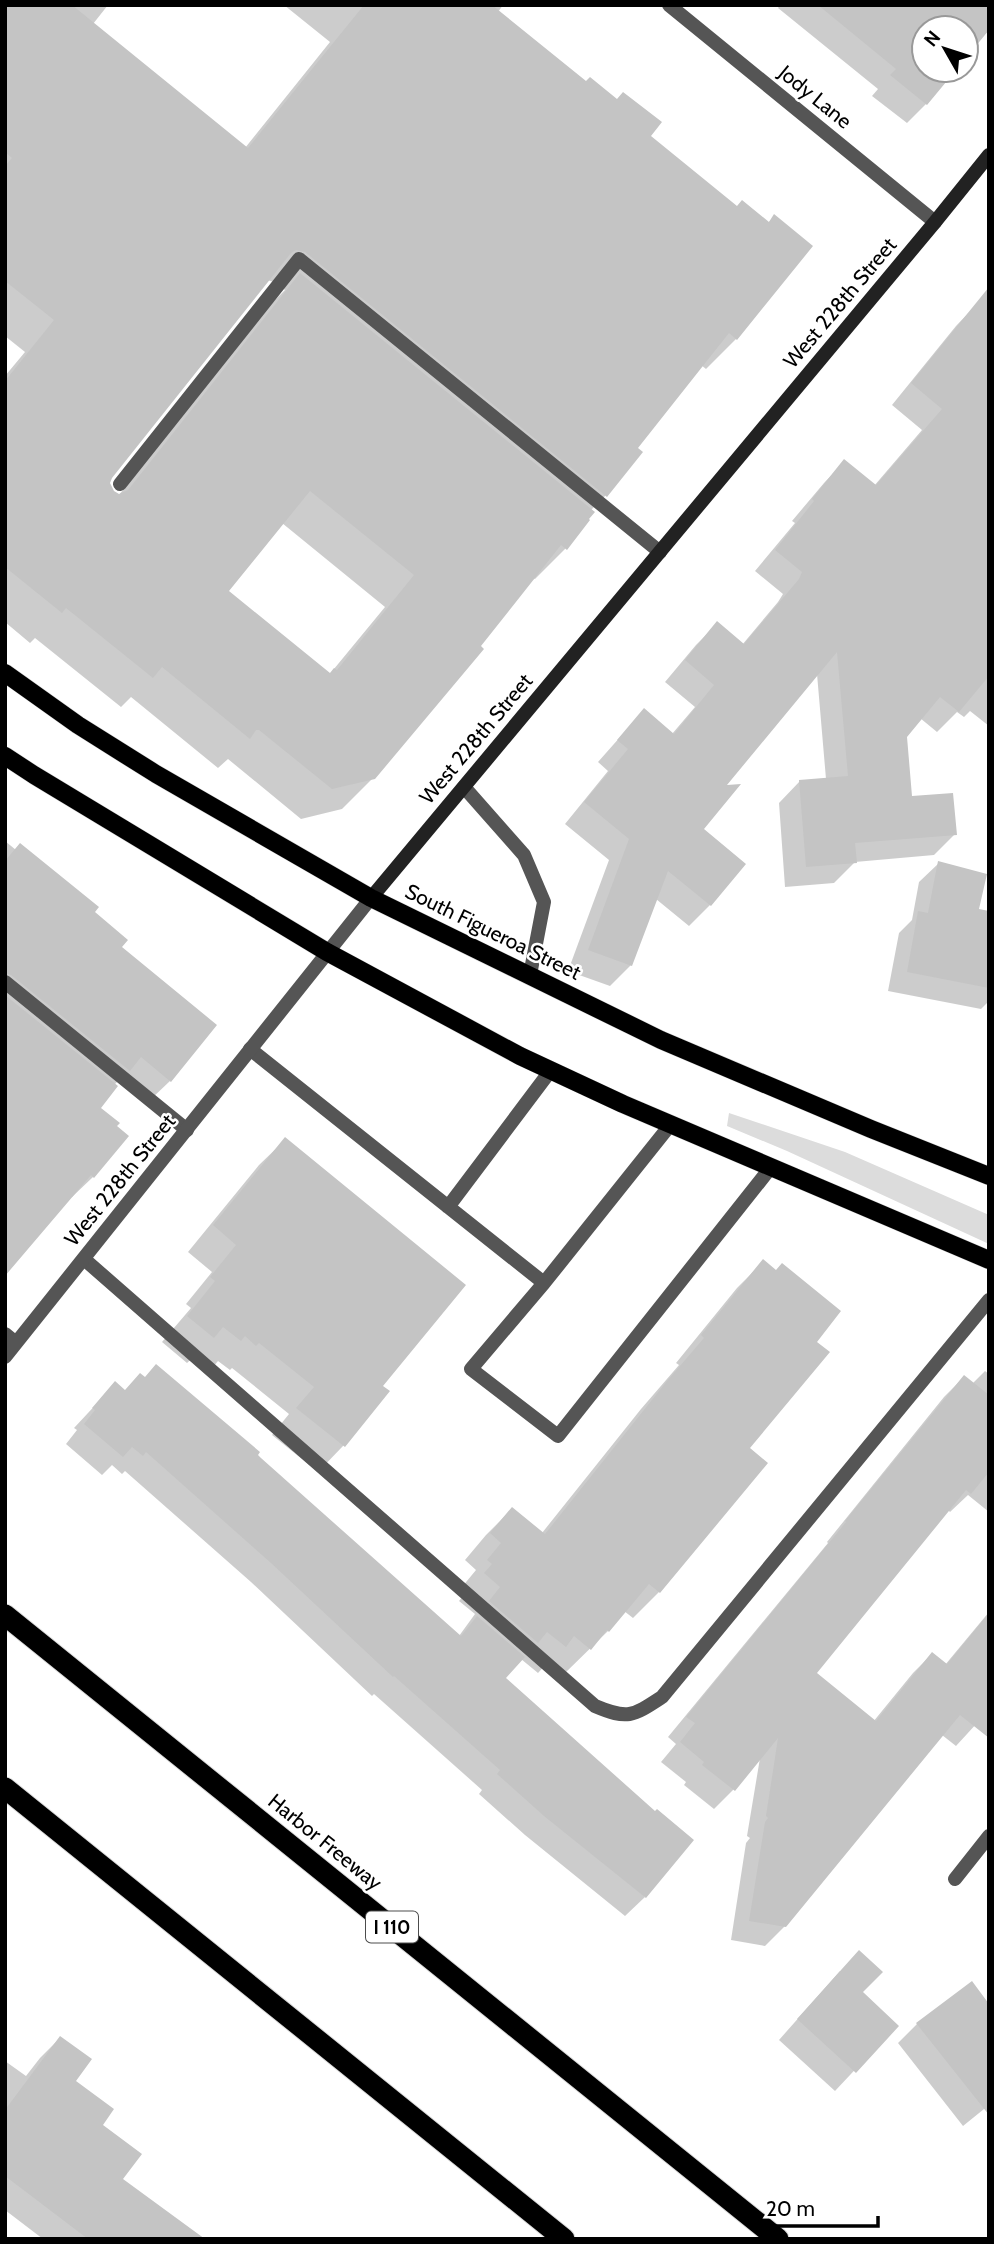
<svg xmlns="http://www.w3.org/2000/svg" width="994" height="2244" font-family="Cabin,sans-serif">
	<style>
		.green { fill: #dcdcdc }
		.shadow { fill: #0003; fill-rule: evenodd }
		.building { fill: #c4c4c4; fill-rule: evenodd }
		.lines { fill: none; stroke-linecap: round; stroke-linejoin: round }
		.primary-casing { stroke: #dbdbdb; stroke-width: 19 }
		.highway-casing { stroke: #dbdbdb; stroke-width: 23 }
		.lane { stroke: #555; stroke-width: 14 }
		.street { stroke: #555; stroke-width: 14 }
		.secondary { stroke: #222; stroke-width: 14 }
		.primary { stroke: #000; stroke-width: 18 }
		.highway { stroke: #000; stroke-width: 21 }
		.labels { text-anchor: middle; stroke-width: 5; stroke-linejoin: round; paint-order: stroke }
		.shield { fill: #fff; stroke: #4c4c4c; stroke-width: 2 }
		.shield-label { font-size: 19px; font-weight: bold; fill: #000 }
		.street-label { font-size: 21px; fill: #000; stroke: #fff }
	</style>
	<rect width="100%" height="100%" fill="#fff"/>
	<path class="green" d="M729 1113 845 1152 989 1215V1244L787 1151 727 1126Z"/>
	<path class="shadow" d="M5 5H108L93 24 245 148 330 42 284 5H503L498 12 736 208 768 223 774 217 736 339 706 369 701 365 635 448 606 495 591 510 565 549 535 579 533 578 373 778 342 809 301 819 228 759 218 768 131 697 121 707 35 638 30 643 5 622V376L25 352 5 336ZM267 280 274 282 285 290 270 305 119 495 112 492 109 483 111 477ZM282 523 385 607 329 675 226 591Z
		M780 5H989L966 55V28H924V70H954L926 104 907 123 872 96 878 89 778 8Z
		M976 305 989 310V726L970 711 964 717 957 712 937 732 920 718 905 737 911 798 955 834 934 855 855 862 834 883 785 887 779 803 800 781 826 779 817 674 723 787 701 829 744 864 710 905 689 926 656 899 631 965 610 986 568 971 609 860 565 824 608 771 598 762 644 710 672 734 695 707 665 682 696 645 717 624 742 645 778 602 783 594 755 571 795 523 792 521 824 483 844 462 874 486 922 430 892 405 956 326Z
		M5 841 93 913 119 947 170 1081 149 1101 121 1078 114 1085 98 1108 93 1177 72 1197 71 1196 5 1271Z
		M939 863 977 910 989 912V1001L981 1009 888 991 899 933 912 920 919 882Z
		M285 1140 381 1386 388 1391 343 1446 318 1472 272 1435 289 1414 232 1368 230 1370 218 1361 214 1366 198 1353 187 1363 162 1342 191 1308 186 1304 212 1272 188 1252 259 1165Z
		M763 1262 814 1342 659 1592 633 1618 624 1611 608 1631 563 1675 548 1662 538 1673 521 1659 504 1678 645 1897 625 1916 525 1835 479 1794 482 1790 374 1694 372 1696 251 1582 125 1471 122 1474 112 1465 102 1475 66 1444 77 1430 74 1428 115 1384 124 1391 255 1455 459 1636 475 1614 459 1601 467 1591 462 1587 476 1570 465 1560 486 1535 512 1509 542 1533 641 1409 679 1365 676 1363 737 1288Z
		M985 1371 989 1374V1512L968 1495 950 1512 948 1510 814 1674 873 1722 913 1673 932 1654 945 1665 989 1612V1710L956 1746 942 1735 785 1926 765 1946 731 1940 746 1843 750 1838 747 1836 760 1758 733 1790 714 1809 684 1785 686 1782 661 1762 676 1744 668 1737 828 1543 827 1542 944 1397 964 1377 972 1384Z
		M840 1971 896 2026 835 2091 779 2040Z
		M989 2002V2105L963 2126 898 2043 917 2024Z
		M60 2038 74 2081 101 2125 120 2180 202 2239H43L5 2210V2061L26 2076 40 2058Z"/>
	<path class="building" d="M5 5H72L248 148 364 5H492L586 81 590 77 617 99 623 92 662 122 651 136 737 206 742 200 769 222 774 214 813 246 737 340 729 333 638 448 643 452 607 497 305 252 296 250 291 253 112 478 110 483 114 491 119 494 128 490 300 273 595 512 589 519 590 520 567 550 561 545 481 646 484 649 375 779 332 789 259 730H256L250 739 162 667 153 678 66 608 62 613 5 567V381L54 320 5 281V166L12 158 5 152ZM310 491 414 575 337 670 334 668 330 673 229 591Z
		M818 5H989V30L966 58V28H924V70H956L927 105 890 75 896 69Z
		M989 287V676L959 712 940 697 907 737 912 796 953 793 957 835 855 843 857 863 806 867 799 780 848 776 837 652 727 785 741 784 704 829 746 864 711 906 668 871 632 966 588 950 629 839 584 802 628 749 617 740 644 708 674 734 714 685 685 660 717 621 744 644 799 579 802 572 775 550 814 501 812 499 844 459 876 485 942 409 911 383Z
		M20 843 99 907 95 912 128 940 122 947 217 1025 171 1082 141 1057 130 1071 11 975 5 973V861Z
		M938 861 987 874 979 909 989 911V988L907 972 918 911 928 913Z
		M5 995 118 1086 101 1108 120 1123 117 1126 129 1136 94 1178 91 1175 5 1276Z
		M285 1137 466 1285 383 1386 390 1391 345 1447 296 1408 314 1387 259 1343 256 1346 245 1336 241 1341 223 1327 214 1338 187 1316 215 1281 210 1277 236 1245 213 1225Z
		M763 1259 776 1270 782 1263 841 1311 817 1342 830 1352 750 1448 768 1463 660 1593 649 1584 609 1632 607 1630 591 1650 574 1636 566 1647 547 1632 538 1643 489 1601 500 1587 484 1573 492 1564 487 1560 501 1543 490 1533 512 1507 545 1534 667 1381 704 1338 701 1335Z
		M156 1364 260 1452 258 1455 261 1458 461 1636 477 1616 525 1657 506 1678 655 1811 657 1809 694 1840 646 1898 544 1816 497 1774 500 1770 394 1676 393 1677 271 1563 146 1452 143 1456 132 1447 123 1457 84 1424 95 1410 92 1408 115 1381 125 1390 140 1373 145 1377Z
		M964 1375 989 1395V1472L971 1494 966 1490 817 1673 876 1721 932 1652 947 1664 989 1613V1738L960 1715 786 1927 749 1921 765 1822 768 1818 766 1816 778 1738 735 1791 702 1765 704 1762 680 1742 695 1723 686 1717 846 1522 845 1521Z
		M859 1950 883 1972 863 1992 899 2026 856 2073 797 2019Z
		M972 1981 989 2004V2115L916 2023Z
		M60 2036 92 2059 76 2081 114 2109 103 2125 142 2154 123 2179 205 2239H88L5 2176V2110Z"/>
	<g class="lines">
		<g class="primary-casing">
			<path id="primary" d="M5 673 78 725 156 774 371 898 661 1040 871 1129 989 1176
				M5 756 34 775 327 952 520 1056 623 1104 989 1260"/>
		</g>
		<g class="highway-casing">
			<path id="highway" d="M5 1615 778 2239
				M5 1788 564 2239"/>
		</g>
		<path class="lane" d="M120 484 299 259 660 552
			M464 787 524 855 544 902 530 975
			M5 982 187 1130
			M250 1049 544 1283
			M671 1124 544 1283 471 1369 558 1436 772 1166
			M448 1207 551 1070
			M84 1259 595 1706C628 1720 633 1716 662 1697L989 1300"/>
		<path class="street" d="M669 5 935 222
			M5 1334 16 1343
			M5 1357 371 898
			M955 1879 989 1836"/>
		<path class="secondary" d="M371 898 935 222 989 155"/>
		<use href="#primary" class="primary"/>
		<use href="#highway" class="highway"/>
	</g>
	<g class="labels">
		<rect class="shield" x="366" y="1911.5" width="52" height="31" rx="5"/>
		<g class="shield-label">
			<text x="392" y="1934">I 110</text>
		</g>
		<g class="street-label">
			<text transform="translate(815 97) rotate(39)" y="7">Jody Lane</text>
			<text transform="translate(840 303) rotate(-50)" y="7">West 228th Street</text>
			<text transform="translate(476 739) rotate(-50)" y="7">West 228th Street</text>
			<text transform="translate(493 932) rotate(26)" y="7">South Figueroa Street</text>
			<text transform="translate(120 1180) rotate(-51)" y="7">West 228th Street</text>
			<text transform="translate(325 1842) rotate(39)" y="7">Harbor Freeway</text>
		</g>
	</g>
	<rect width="994" height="2244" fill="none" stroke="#000000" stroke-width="14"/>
	<g transform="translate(945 49) rotate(309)"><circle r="33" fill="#ffffff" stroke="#999999" stroke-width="2"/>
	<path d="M0-5L12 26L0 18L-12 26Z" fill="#000000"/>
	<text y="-10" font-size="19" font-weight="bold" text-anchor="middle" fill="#000000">N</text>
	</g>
	<path d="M756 2216v10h122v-10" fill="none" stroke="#000000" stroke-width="3.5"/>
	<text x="766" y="2216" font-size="21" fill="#000000" stroke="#ffffff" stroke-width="5" paint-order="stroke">20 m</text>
</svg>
